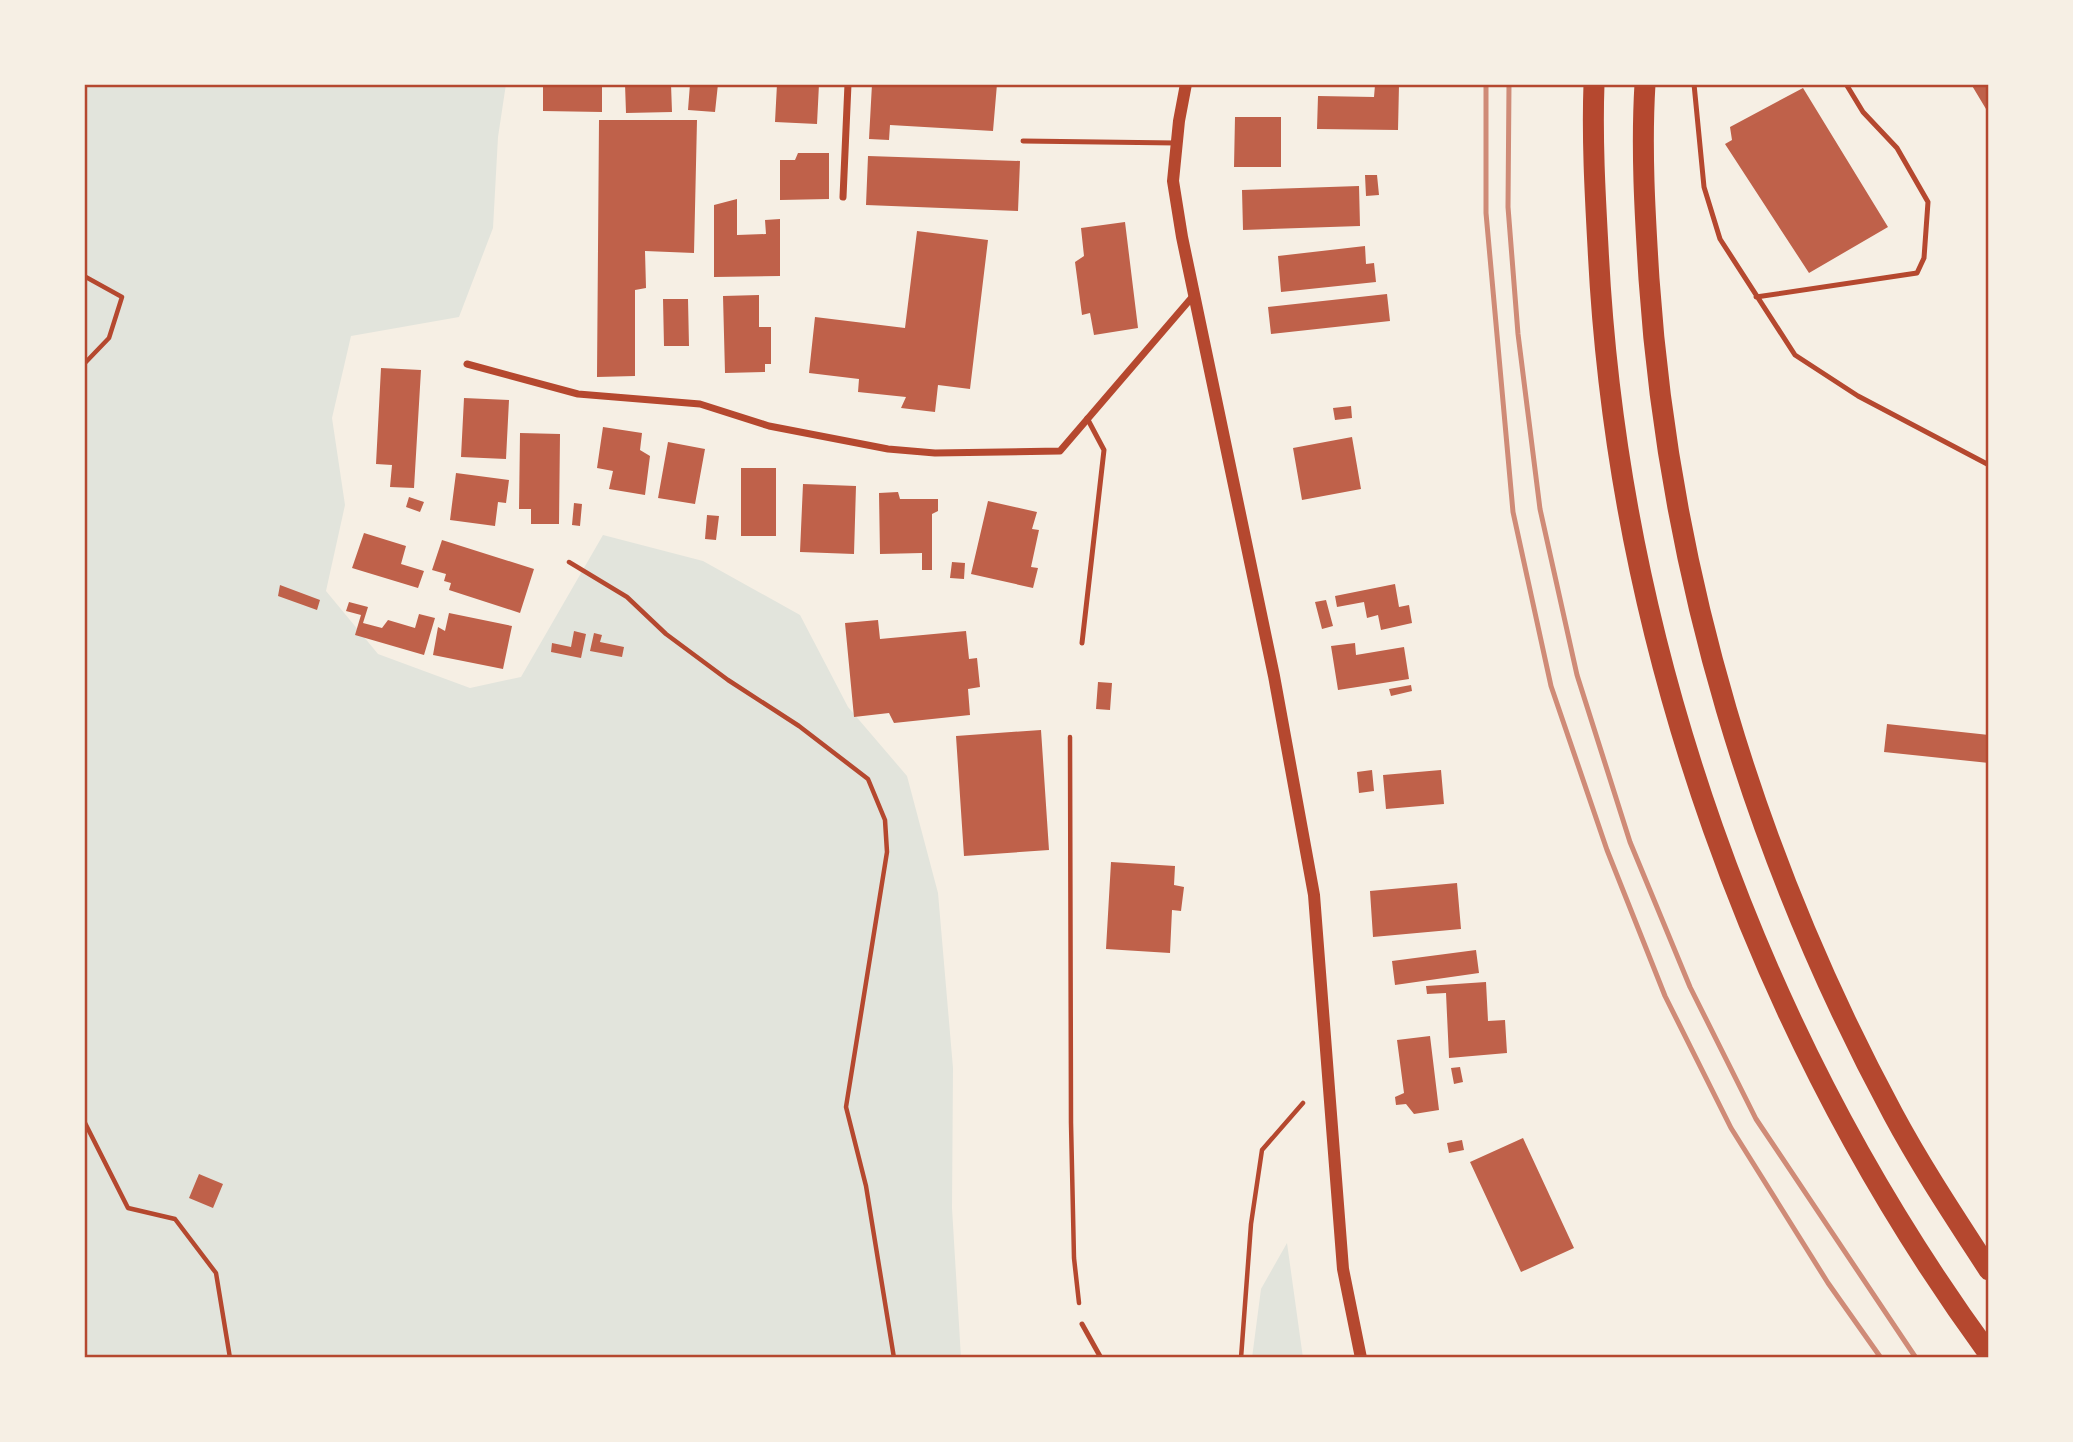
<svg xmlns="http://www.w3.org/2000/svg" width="2073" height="1442" font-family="'PT Sans',sans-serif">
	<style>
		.green { fill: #e2e4dc }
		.building { fill: #bf614a }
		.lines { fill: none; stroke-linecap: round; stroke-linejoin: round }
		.path { stroke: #b5482f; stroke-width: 4.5 }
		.service { stroke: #b5482f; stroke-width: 5 }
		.minor { stroke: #b5482f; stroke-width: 7 }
		.tertiary { stroke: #b5482f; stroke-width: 12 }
		.motorway { stroke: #b5482f; stroke-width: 21 }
		.rail { stroke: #cf8b77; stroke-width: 5 }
		.neatline { fill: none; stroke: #b5482f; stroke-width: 2.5 }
	</style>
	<rect width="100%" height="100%" fill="#f6efe4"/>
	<path class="green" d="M84 84H506L498 137 493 228 459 317 351 336 332 418 345 505 326 591 378 654 470 688 521 677 603 535 703 561 800 615 848 707 907 776 938 893 953 1068 952 1208 961 1358H84Z
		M1287 1243 1303 1358H1252L1261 1289Z"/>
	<path class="building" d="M543 84H602V112L543 111Z
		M625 84H671L672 112 626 113Z
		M690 84H718L715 112 688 110Z
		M777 84H819L817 124 775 122Z
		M872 84H997L993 131 890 125 889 140 869 139Z
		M1971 84H1989V114Z
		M1375 85H1399L1398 130 1317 129 1318 96 1374 97Z
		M1803 88 1888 227 1809 273 1725 144 1732 140 1730 127Z
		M1235 117H1281V167H1234Z
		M599 120H697L694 253 645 251 646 288 635 290V376L597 377Z
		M798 153H829V199L780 200V160H795Z
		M868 156 1020 161 1018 211 866 205Z
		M1365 175H1377L1379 195 1366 196Z
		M1359 186 1360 226 1243 230 1242 190Z
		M737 199V235L766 234 765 220 780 219V276L714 277V205Z
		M1125 222 1138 328 1094 335 1090 313 1082 315 1075 262 1084 256 1081 228Z
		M917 231 988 240 970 389 938 385 935 412 901 408 906 397 858 392 859 379 809 373 815 317 905 328Z
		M1365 246 1366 264 1374 263 1376 282 1281 292 1278 256Z
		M1387 294 1390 321 1271 334 1268 307Z
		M759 295V327H771V364H765V372L725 373 723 296Z
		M663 299H688L689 346H664Z
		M381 368 421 370 414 488 390 487 392 465 376 464Z
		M464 398 509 400 506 459 461 457Z
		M1351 406 1352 418 1335 420 1333 408Z
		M603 427 642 433 640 450 650 456 645 495 609 489 613 471 597 468Z
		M520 433 560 434 559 524H531V509H519Z
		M1352 437 1361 489 1302 500 1293 448Z
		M668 442 705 449 695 504 658 498Z
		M741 468H776V536H741Z
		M456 473 509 480 506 503 498 502 495 526 450 520Z
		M803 484 856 486 854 554 800 552Z
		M898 492 900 499H938V511L932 514V570H922V553L880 554 879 493Z
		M409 497 424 502 420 512 406 507Z
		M988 501 1037 512 1032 529 1039 530 1031 567 1038 568 1033 588 971 574Z
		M574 503 582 504 580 526 572 525Z
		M707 515 719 516 716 540 705 539Z
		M364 533 406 546 401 564 424 571 418 588 352 568Z
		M442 540 534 569 520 613 449 590 451 583 444 581 446 574 432 570Z
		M952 562 965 563 964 579 950 578Z
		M1395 584 1399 607 1409 605 1412 623 1381 630 1378 615 1367 618 1364 602 1337 607 1335 596Z
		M280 585 320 600 317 610 278 596Z
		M1326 600 1333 626 1322 629 1315 602Z
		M349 602 368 607 363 623 382 628 388 620 415 628 419 614 435 618 424 655 355 635 361 615 346 611Z
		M449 613 512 626 503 669 433 655 438 627 445 631Z
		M878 620 880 639 966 631 969 659 977 658 980 687 968 689 970 715 894 723 889 713 854 717 845 623Z
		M574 631 586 634 581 658 551 652 552 643 571 647Z
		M594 633 602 635 600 642 624 647 622 657 590 651Z
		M1355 643 1356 655 1404 647 1409 679 1338 690 1331 646Z
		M1098 682 1112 683 1110 710 1096 709Z
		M1411 685 1412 691 1391 696 1389 689Z
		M1887 724 1989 735V763L1884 752Z
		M1041 730 1049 850 964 856 956 736Z
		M1372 770 1374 791 1359 793 1357 772Z
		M1441 770 1444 804 1386 809 1383 775Z
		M1111 862 1175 866 1174 885 1184 887 1181 911 1172 910 1170 953 1106 949Z
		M1457 883 1461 929 1373 937 1370 891Z
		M1476 950 1479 973 1395 985 1392 961Z
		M1486 982 1488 1021 1505 1020 1507 1053 1449 1058 1446 993 1427 994 1426 986Z
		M1430 1036 1439 1110 1414 1114 1406 1104 1396 1105 1395 1097 1404 1093 1397 1040Z
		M1460 1067 1463 1082 1454 1084 1451 1068Z
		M1523 1138 1574 1248 1521 1272 1470 1162Z
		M1462 1140 1464 1150 1449 1153 1447 1143Z
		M199 1174 223 1184 213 1208 189 1198Z"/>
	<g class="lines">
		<path class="path" d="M84 276 122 297 109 338 84 364
			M569 562 627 597 666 634 728 680 799 726 868 779 885 820 887 852 846 1107 866 1186 894 1358
			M1070 737 1071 1123 1074 1258 1079 1303
			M84 1121 128 1208 175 1219 216 1273 230 1358
			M1241 1358 1251 1224 1262 1150 1303 1103"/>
		<path class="service" d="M1694 84 1704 187 1720 239 1795 355 1858 396 1989 465
			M1023 141 1176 143
			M1756 297 1917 273 1924 258 1928 202 1897 148 1863 112 1846 84
			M1082 643 1104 450 1087 418
			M1082 1324 1101 1358"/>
		<path class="minor" d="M843 197 848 84
			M467 364 578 394 700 404 769 426 888 449 935 453 1060 451 1194 295"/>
		<path class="tertiary" d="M1186 84 1179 121 1173 181 1182 237 1274 676 1314 895 1343 1269 1361 1358"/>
		<path class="motorway" d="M1594 84C1592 138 1595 193 1598 247 1617 642 1756 1035 1989 1354
			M1645 84C1641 149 1645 215 1649 279 1669 572 1754 856 1893 1114 1922 1168 1956 1219 1989 1270"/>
		<path class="rail" d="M1486 84V213L1513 512 1551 686 1607 850 1665 996 1731 1128 1828 1283 1881 1358
			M1509 84 1508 207 1518 334 1540 509 1577 675 1630 842 1690 987 1756 1119 1916 1358"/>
	</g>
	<rect width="2073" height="1442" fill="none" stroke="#f6efe4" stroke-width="172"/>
	<rect x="86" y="86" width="1901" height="1270" class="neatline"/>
</svg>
